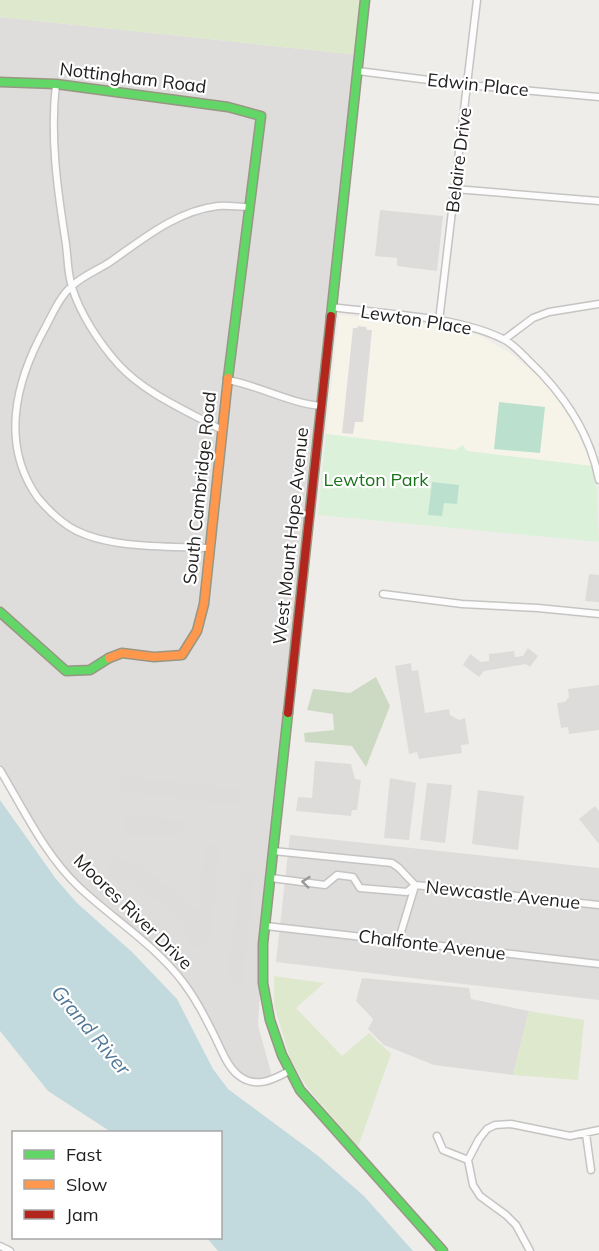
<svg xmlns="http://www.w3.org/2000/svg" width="599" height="1251" font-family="Mulish,sans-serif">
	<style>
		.residential { fill: #dedddb }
		.education { fill: #f6f4e8 }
		.religious { fill: #dddcdb }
		.grass { fill: #dde8cd }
		.forest { fill: #cddac3 }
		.park { fill: #dcf1da }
		.pitch { fill: #bbe0cd }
		.water { fill: #c2dadd }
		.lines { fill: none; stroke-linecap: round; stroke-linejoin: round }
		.street-casing { stroke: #c5c4c2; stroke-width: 9 }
		.fast-casing { stroke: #979784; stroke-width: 11 }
		.slow-casing { stroke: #979784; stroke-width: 11 }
		.jam-casing { stroke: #979784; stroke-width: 11 }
		.street { stroke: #fdfcfc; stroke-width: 6 }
		.fast { stroke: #63d668; stroke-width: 8 }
		.slow { stroke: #ff974d; stroke-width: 8 }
		.jam { stroke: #b3261e; stroke-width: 8 }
		.oneway { stroke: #9a9999 }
		.labels { text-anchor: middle; stroke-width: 4.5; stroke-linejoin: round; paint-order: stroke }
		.street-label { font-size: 18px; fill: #212121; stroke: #fff }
		.park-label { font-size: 18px; fill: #1a741b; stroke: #fff }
		.water-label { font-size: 20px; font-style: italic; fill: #517997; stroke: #fff }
	</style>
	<rect width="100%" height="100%" fill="#efedea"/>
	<path class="residential" d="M0 17 359 55 262 962 258 1025 273 1080 262 1083 237 1075 181 980 61 868 0 770Z
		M290 835 599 868V1000L276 962Z"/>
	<path class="education" d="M339 315 438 326 479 335 508 352 546 382 571 417 592 466 326 434Z"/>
	<path class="religious" d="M380 210 443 216 437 271 397 266V258L375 256Z
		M358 326 366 327 367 330H372L363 422H355L353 434 342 433 353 328H357Z
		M589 574 599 575V602L585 601Z
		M528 648 538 656 530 667 526 664 484 671 479 677 463 665 470 654 481 662 489 661V654L514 651 515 657 523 656Z
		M411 663 412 671 418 670 425 713 449 709 450 715 459 720 465 718 469 744 461 745 462 753 419 759 417 752 409 754 395 666Z
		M599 685V730L569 734 568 727 561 728 557 703 565 702 569 697 568 689Z
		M315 761 351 764 355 779 361 780 357 810H352L351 816 296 811 298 797 312 798Z
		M122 776 241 789 240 805 120 791Z
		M390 778 416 783 409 840 384 838Z
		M427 783 452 785 445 843 420 840Z
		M478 790 524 796 518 850 472 844Z
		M595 806 599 811V844L579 819Z
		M125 815 183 820 181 838 123 833Z
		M220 843 210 937 195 950 182 930 187 924 126 876 119 883 105 871 118 856 130 865 135 860 198 911 205 844Z
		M241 872 255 873 242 987 227 980Z
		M362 978 469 988 471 999 529 1011 513 1075 434 1065 384 1045 368 1029 373 1019 356 1001Z"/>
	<path class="grass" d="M0 0H365L359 55 0 17Z
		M274 976 324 983 296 1008 342 1056 369 1033 391 1054 358 1147 306 1086 290 1058 274 1005Z
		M529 1011 584 1020 578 1080 513 1075Z"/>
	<path class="forest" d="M376 677 390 706 366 767 352 746 305 742 304 733 334 730 333 714 307 710 313 689 350 693Z"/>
	<path class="park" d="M326 434 455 450 463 445 467 451 592 466 597 488 599 542 318 515Z"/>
	<path class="pitch" d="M499 402 545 407 540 453 494 449Z
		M432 482 459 485 457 504 444 503 442 516 428 515Z"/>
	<path class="water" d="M0 800 56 879 77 903 132 952 177 999 213 1069 228 1089 317 1155 364 1196 413 1251H218L207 1238H220V1132H111L48 1091 0 1031Z"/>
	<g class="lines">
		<g class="street-casing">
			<path id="street" d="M358 71 468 85 599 97
				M56 84C50 135 57 187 65 238 68 254 67 272 72 287 80 314 100 344 119 365 146 394 187 411 222 430
				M455 189 599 201
				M332 307C384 314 457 316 503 339 512 343 521 353 528 360 563 393 590 432 599 480
				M439 321 477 0
				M505 339 533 318 549 312 599 304
				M228 380C260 386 289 403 321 406
				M209 548C169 546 112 549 75 530 60 522 49 511 38 498 0 445 15 382 45 328 52 315 60 296 72 286 82 276 98 270 110 262 143 239 176 211 218 206 228 205 239 207 249 207
				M383 594 462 604 538 608 599 614
				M0 770C24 810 45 855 79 887 113 919 154 944 183 982 196 999 205 1017 215 1037 221 1049 227 1066 238 1075 255 1089 273 1080 289 1071
				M273 851 392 863 399 868 415 885 599 905
				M271 878 325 885 337 875 353 877 360 888 407 892 415 885
				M266 926 599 964
				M398 942 415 886
				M586 1134 591 1170
				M437 1136 443 1150 468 1160
				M0 1246 10 1251
				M530 1251 516 1225 506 1215 480 1196 473 1185 468 1160 479 1139 487 1129 495 1125 511 1124 570 1136 599 1130"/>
		</g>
		<g class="fast-casing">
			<path id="fast" d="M0 82 56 84 228 107 261 116 228 378
				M331 316 365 0
				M0 612 66 671 90 670 109 658
				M288 713 263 944V983L270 1020 282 1055 300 1090 443 1251"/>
		</g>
		<g class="slow-casing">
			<path id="slow" d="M109 658 122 653 154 657 182 655 197 631 204 604 228 378"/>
		</g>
		<g class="jam-casing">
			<path id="jam" d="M288 713 331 316"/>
		</g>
		<use href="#street" class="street"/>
		<use href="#fast" class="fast"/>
		<use href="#slow" class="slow"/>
		<use href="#jam" class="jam"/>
	</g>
	<defs><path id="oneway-chevron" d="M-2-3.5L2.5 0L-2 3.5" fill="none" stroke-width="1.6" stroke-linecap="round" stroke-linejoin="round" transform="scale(1.5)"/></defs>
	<use class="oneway" href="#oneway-chevron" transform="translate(306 882) rotate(-174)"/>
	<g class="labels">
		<g class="street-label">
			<text transform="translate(133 78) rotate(7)" y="6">Nottingham Road</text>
			<text transform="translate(478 85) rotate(6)" y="6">Edwin Place</text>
			<text transform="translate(459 160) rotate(-83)" y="6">Belaire Drive</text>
			<text transform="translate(416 320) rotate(9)" y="6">Lewton Place</text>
			<text transform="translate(200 488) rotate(-84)" y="6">South Cambridge Road</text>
			<text transform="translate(291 536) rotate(-84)" y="6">West Mount Hope Avenue</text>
			<text transform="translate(503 895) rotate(6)" y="6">Newcastle Avenue</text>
			<text transform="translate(133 912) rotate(44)" y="6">Moores River Drive</text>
			<text transform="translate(432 945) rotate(7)" y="6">Chalfonte Avenue</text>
		</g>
		<g class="park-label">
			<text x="376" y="486">Lewton Park</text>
		</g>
		<g class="water-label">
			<text transform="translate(91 1030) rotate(50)" y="7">Grand River</text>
		</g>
	</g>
	<rect x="12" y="1131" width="210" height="108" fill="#ffffff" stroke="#a6a6a6" stroke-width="1.5"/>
	<rect x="24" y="1150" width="30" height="9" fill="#63d668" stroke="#a6a6a6" stroke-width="1.5"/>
	<text x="66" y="1161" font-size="18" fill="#212121">Fast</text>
	<rect x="24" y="1180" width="30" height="9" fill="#ff974d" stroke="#a6a6a6" stroke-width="1.5"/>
	<text x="66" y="1191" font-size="18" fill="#212121">Slow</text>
	<rect x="24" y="1210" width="30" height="9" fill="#b3261e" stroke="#a6a6a6" stroke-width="1.5"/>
	<text x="66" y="1221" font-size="18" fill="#212121">Jam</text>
</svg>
